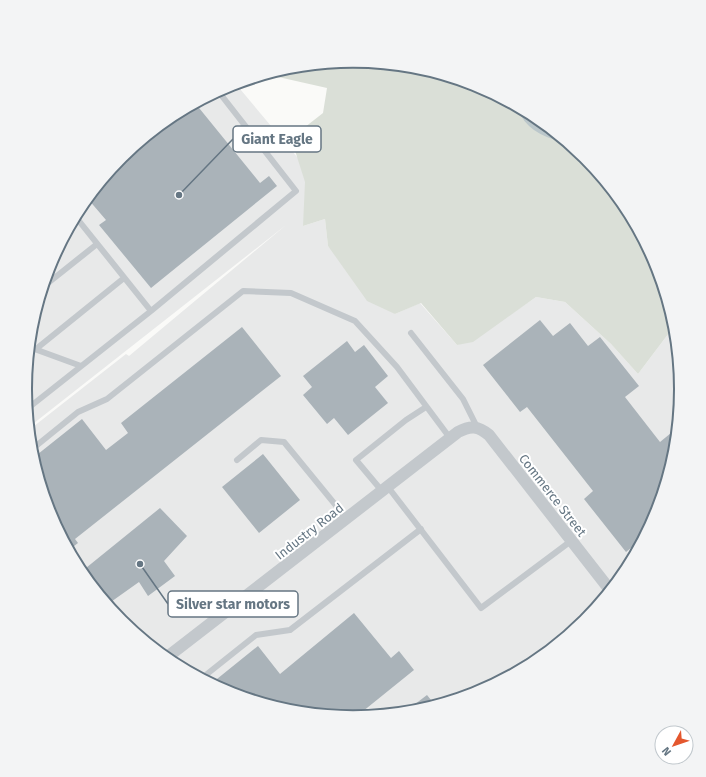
<svg xmlns="http://www.w3.org/2000/svg" width="706" height="777" font-family="'Fira Sans',sans-serif">
	<style>
		.built { fill: #e8e9e9 }
		.green { fill: #dadfd7 }
		.lines { fill: none; stroke-linecap: round; stroke-linejoin: round }
		.stream { stroke: #bbc7cb; stroke-width: 4.5 }
		.building { fill: #aab3b9 }
		.lane { stroke: #c3c8cc; stroke-width: 6 }
		.street { stroke: #c3c8cc; stroke-width: 12 }
		.labels { text-anchor: middle; stroke-width: 4; stroke-linejoin: round; paint-order: stroke }
		.street-label { font-size: 13px; fill: #657683; stroke: #fff }
		.rim { fill: none; stroke: #657683; stroke-width: 2 }
		.leader { fill: none; stroke: #657683; stroke-width: 1.5 }
		.callout-dot { fill: #657683; stroke: #fff; stroke-width: 1.5 }
		.callout { fill: #fff; stroke: #657683; stroke-width: 1.5 }
		.callout-label { font-size: 14px; text-anchor: middle; font-weight: bold; fill: #657683 }
	</style>
	<rect width="100%" height="100%" fill="#fafaf8"/>
	<path class="built" d="M235 83 303 164 314 188 303 226 325 219 328 246 395 314 420 303 457 345 507 317 536 297 565 302 611 344 638 374 675 325 681 389 675 453 656 514 626 571 585 621 535 661 478 692 417 710 353 716 289 710 227 691 171 661 121 620 80 571 50 514 31 452 29 430 126 354 129 356 286 225 29 427 25 388 31 324 50 263 80 206 121 156 171 116 228 85Z"/>
	<path class="green" d="M353 61 417 67 479 86 535 116 585 157 626 206 656 263 675 325 638 374 611 344 565 302 536 297 473 342 457 345 421 303 395 314 367 301 365 298 328 246 325 219 303 226 305 182 291 138 323 113 327 88 265 74 289 67Z"/>
	<g class="lines">
		<path class="stream" d="M520 108C527 128 545 136 565 140"/>
	</g>
	<path class="building" d="M195 103 260 183 269 176 277 186 151 288 99 225 106 220 88 199 97 192 94 189 121 156 171 116Z
		M540 320 553 336 570 323 588 346 600 337 639 386 625 397 660 442 671 433 676 438 675 453 656 514 639 545 637 543 626 552 584 499 593 491 527 407 520 412 483 365Z
		M242 327 281 376 75 539 78 543 69 550 50 514 33 458 82 419 106 450 128 433 121 423Z
		M347 341 355 352 364 345 388 376 375 387 388 403 348 435 334 418 327 424 303 395 312 387 303 376Z
		M263 454 300 500 259 533 222 487Z
		M160 508 187 536 164 561 175 576 148 596 139 582 108 604 81 572Z
		M354 613 391 658 399 651 414 670 357 716 289 710 227 691 212 683 258 646 280 674Z
		M591 614 585 621 535 661 520 669Z
		M427 695 435 705 406 711Z"/>
	<g class="lines">
		<path class="lane" d="M75 216 151 311 296 191 218 91
			M69 227 78 220
			M43 287 97 244
			M411 333 463 399 477 427
			M29 347 81 366
			M36 349 124 278
			M27 409 151 311
			M677 416 678 417
			M31 450 78 412 107 399 243 291 291 293 355 321 397 367 450 438
			M237 460 261 440 284 442 347 519
			M388 487 481 608 571 541
			M382 491 356 460 406 420 426 407
			M202 678 256 635 290 630 421 529"/>
		<path class="street" d="M166 658 458 432C471 425 478 426 489 435L610 590"/>
	</g>
	<g class="labels">
		<g class="street-label">
			<text transform="translate(553 495) rotate(52)" y="5">Commerce Street</text>
			<text transform="translate(309 531) rotate(-38)" y="5">Industry Road</text>
		</g>
	</g>
	<path d="M0 0H706V777H0ZM32 389a321 321 0 1 1 642 0a321 321 0 1 1-642 0Z" fill="#f3f4f5" fill-rule="evenodd"/>
	<path class="rim" d="M32 389a321 321 0 1 1 642 0a321 321 0 1 1-642 0Z"/>
	<path class="leader" d="M179 195L233 139M140 564L168 604"/>
	<g class="callout-dot">
		<circle cx="179" cy="195" r="4"/>
		<circle cx="140" cy="564" r="4"/>
	</g>
	<g class="callout">
		<rect x="233" y="126" width="88" height="26" rx="4"/>
		<rect x="168" y="591" width="130" height="26" rx="4"/>
	</g>
	<g class="callout-label">
		<text x="277" y="144">Giant Eagle</text>
		<text x="233" y="609">Silver star motors</text>
	</g>
	<g transform="translate(674 745) rotate(230)"><circle r="19" fill="#ffffff" stroke="#c1c8cd"/>
	<path d="M0-3L7 15L0 10L-7 15Z" fill="#e4572e"/>
	<text y="-6" font-size="11" font-weight="bold" text-anchor="middle" fill="#657683">N</text>
	</g>
</svg>
